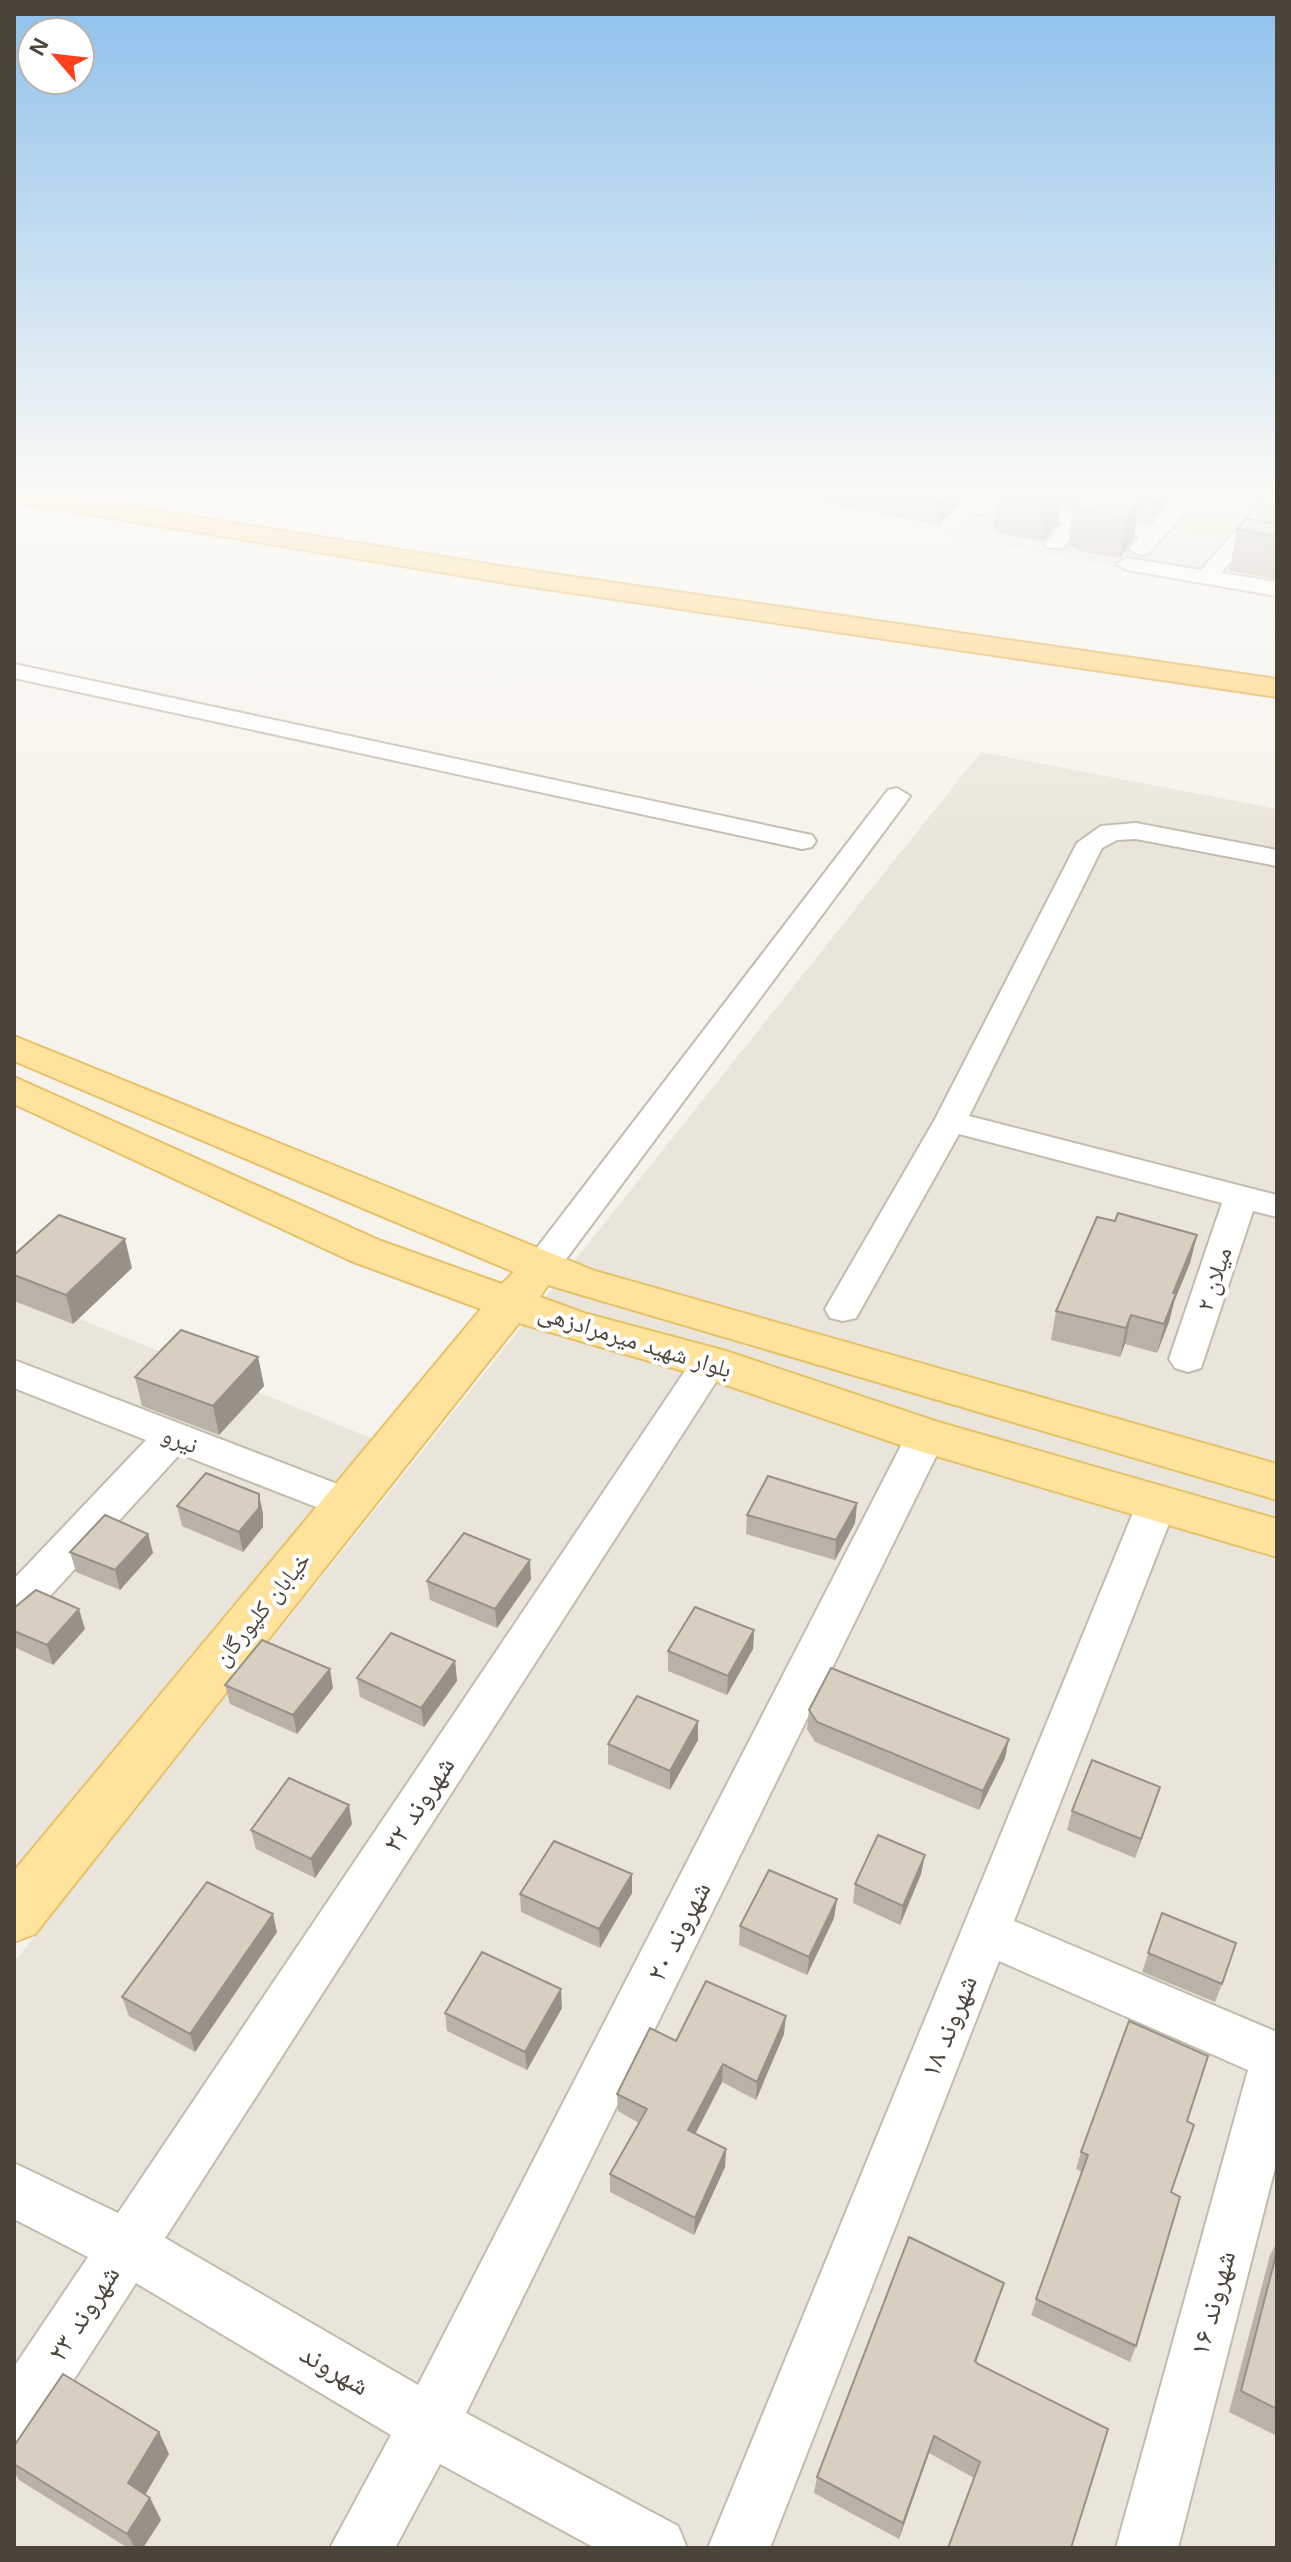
<svg xmlns="http://www.w3.org/2000/svg" width="1291" height="2562" font-family="Arial,'Noto Naskh Arabic',sans-serif">
	<style>
		.residential { fill: #eae5da }
		.green { fill: #d2eab5 }
		.lines { fill: none; stroke-linecap: round; stroke-linejoin: round }
		.minor-casing { stroke: #c2bbae; stroke-width: 4 }
		.major-casing { stroke: #e6c16a; stroke-width: 4 }
		.highway-casing { stroke: #e0a43c; stroke-width: 4 }
		.minor { fill: #fff; fill-rule: evenodd }
		.major { fill: #ffe39c; fill-rule: evenodd }
		.highway { fill: #ffcf6e; fill-rule: evenodd }
		.wall { fill: #bab2a6 }
		.shaded-wall { fill: #979187 }
		.building { fill: #d8cfc1; stroke: #979187; stroke-width: 2 }
		.labels { text-anchor: middle; stroke-width: 8; stroke-linejoin: round; paint-order: stroke }
		.street-label { font-size: 24px; fill: #4b4439; stroke: #fff }
		.near-street-label { font-size: 28px; fill: #4b4439; stroke: #fff }
	</style>
	<rect width="100%" height="100%" fill="#f6f3ec"/>
	<path class="residential" d="M996 492H1277V597L947 536Z
		M981 752 1277 809V2548H14V1962Z
		M14 1292 373 1439 14 1871Z"/>
	<path class="green" d="M1189 515H1213L1231 522 1228 527 1237 531H1225L1221 536H1196L1180 529 1183 524 1176 519Z"/>
	<g class="lines">
		<g class="minor-casing">
			<path id="minor" d="M987 492H1009L986 514H972L969 510Z
				M1094 492H1115L1094 515 1150 526 1183 492H1204L1148 554 1140 555 1129 549 1140 536 1084 526 1062 548H1048L1044 544 1064 522 1009 511 1006 507 1016 501 1075 512Z
				M1270 492H1277V509L1221 573 1277 582V596L1127 570 1116 564 1127 558 1201 570Z
				M14 664 802 833 812 835 816 841 812 847 802 849 14 678Z
				M897 788 910 796 906 802 555 1274 542 1278 529 1274 524 1266 529 1258 888 790Z
				M1136 823 1277 850V866L1136 839 1117 840 1102 848 969 1116 1277 1195V1217L1253 1211 1201 1368 1188 1372 1175 1368 1169 1359 1222 1203 959 1134 856 1318 843 1321 830 1318 825 1309 934 1121 1077 843 1101 826Z
				M710 1349 723 1353 729 1362 723 1371 165 2238 418 2385 906 1436 912 1426 926 1422 940 1426 946 1436 466 2413 678 2526 687 2548H595L440 2464 395 2548H330L391 2435 136 2283 35 2440 14 2448V2367L88 2257 14 2219V2163L118 2213 697 1353Z
				M14 1360 361 1493 367 1504 361 1515 347 1519 180 1454 29 1619 14 1624V1579L146 1440 14 1388Z
				M1157 1488 1171 1492 1177 1503 1014 1921 1277 2032V2160L1178 2548H1116L1248 2070 999 1961 770 2548H708L1137 1503 1143 1492Z"/>
		</g>
		<g class="major-casing">
			<path id="major" d="M14 1036 595 1271 1277 1464V1500L548 1285 540 1297 584 1313 726 1351 938 1422 1277 1519V1557L909 1448 697 1375 519 1323 35 1934 14 1942V1871L481 1309 351 1261 14 1104V1077L381 1241 502 1284 514 1272 14 1061Z"/>
		</g>
		<g class="highway-casing">
			<path id="highway" d="M14 492H41L512 568 1277 679V697L512 584 14 502Z"/>
		</g>
		<use href="#minor" class="minor"/>
		<use href="#major" class="major"/>
		<use href="#highway" class="highway"/>
	</g>
	<path class="wall" d="M797 492H968L962 497 961 504 938 525 797 498Z
		M998 492H1167L1165 506 1149 523 1137 520 1134 538 1120 558 1078 551 1077 548 1068 546 1073 509 1061 506 1058 524 1042 542 993 531Z
		M1277 492V577L1276 579 1229 571 1237 529 1255 520 1258 503Z
		M1115 1221 1197 1235 1190 1263 1174 1302 1169 1322 1157 1353 1125 1344 1120 1357 1051 1340 1056 1311Z
		M14 1255 132 1268 73 1324 14 1301Z
		M258 1357 264 1386 219 1435 142 1406 135 1377Z
		M857 1503 855 1523 835 1560 746 1534 747 1515Z
		M177 1506 263 1514V1527L243 1552 182 1526Z
		M148 1534 153 1553 120 1590 76 1572 70 1552Z
		M531 1579 497 1628 430 1600 427 1581Z
		M14 1608 85 1629 53 1665 14 1647Z
		M754 1630 753 1649 727 1695 668 1671V1651Z
		M455 1661 457 1681 424 1727 360 1697 357 1678Z
		M225 1685 333 1688 297 1734 230 1704Z
		M809 1710 1005 1758 979 1810 815 1742 807 1729Z
		M698 1740 670 1790 608 1764V1744Z
		M1160 1787 1135 1858 1067 1830 1072 1811Z
		M352 1824 315 1878 256 1849 251 1830Z
		M925 1855 921 1874 900 1925 853 1903 855 1884Z
		M632 1874V1893L600 1948 521 1912 520 1894Z
		M837 1899 834 1918 807 1975 739 1945 740 1926Z
		M1162 1913 1222 1984 1215 2002 1142 1972Z
		M277 1932 195 2052 129 2016 122 1997Z
		M562 2008 527 2070 447 2031 445 2013Z
		M784 2034 756 2100 722 2082 695 2134 726 2149 725 2167 694 2235 610 2192V2174L639 2123 618 2111 617 2094 676 2041Z
		M1187 2121 1136 2346 1130 2362 1031 2315 1082 2172 1076 2169 1081 2152Z
		M1277 2242V2436L1229 2412 1270 2255Z
		M1004 2283 976 2362 1071 2548 974 2478 929 2453 899 2539 814 2493 817 2477Z
		M14 2446 169 2454 145 2495 150 2498 161 2520 143 2548H128L19 2480 14 2472Z"/>
	<path class="shaded-wall" d="M953 492H968L962 497 961 504 938 525 940 503Z
		M1056 492H1063L1058 524 1042 542 1048 501Z
		M1076 492H1090L1074 505Z
		M1162 492H1167L1165 506 1149 523 1153 501Z
		M1141 497 1134 538 1120 558 1127 517Z
		M1197 1235 1190 1263 1174 1302 1169 1322 1157 1353 1173 1293Z
		M125 1239 132 1268 73 1324 66 1295Z
		M1131 1315 1125 1344 1120 1357 1126 1328Z
		M258 1357 264 1386 219 1435 213 1406Z
		M259 1494 263 1514V1527L243 1552 239 1532Z
		M857 1503 855 1523 835 1560 836 1540Z
		M148 1534 153 1553 120 1590 115 1570Z
		M530 1560 531 1579 497 1628 495 1609Z
		M79 1609 85 1629 53 1665 47 1645Z
		M754 1630 753 1649 727 1695 728 1676Z
		M455 1661 457 1681 424 1727 421 1708Z
		M330 1669 333 1688 297 1734 293 1715Z
		M698 1721V1740L670 1790V1771Z
		M1009 1739 1005 1758 979 1810 983 1791Z
		M1160 1787 1154 1806 1135 1858 1141 1839Z
		M349 1805 352 1824 315 1878 311 1859Z
		M925 1855 921 1874 900 1925 903 1906Z
		M632 1874V1893L600 1948 599 1929Z
		M837 1899 834 1918 807 1975 809 1957Z
		M273 1914 277 1932 195 2052 190 2034Z
		M561 1989 562 2008 527 2070 525 2052Z
		M786 2016 784 2034 756 2100 757 2082Z
		M723 2064 722 2082 688 2148V2130Z
		M726 2149 725 2167 694 2235 695 2218Z
		M1004 2283 998 2301 970 2378 975 2361Z
		M159 2432 169 2454 139 2505 128 2483Z
		M934 2436 929 2453 899 2539 903 2523Z
		M150 2498 161 2520 143 2548H135L127 2534Z"/>
	<path class="building" d="M880 492H953L940 503Z
		M1007 492H1056L1048 501Z
		M1088 492H1111L1141 497 1127 517 1084 510 1083 507 1074 505Z
		M1111 492H1162L1153 501 1140 499 1141 497Z
		M1268 492H1277V507L1258 503Z
		M1246 519 1277 524V536L1237 529Z
		M1118 1213 1197 1235 1173 1293H1176L1164 1324 1131 1315 1126 1328 1056 1311 1097 1217 1115 1221Z
		M59 1215 125 1239 66 1295 14 1275V1255Z
		M181 1330 258 1357 213 1406 135 1377Z
		M206 1473 259 1494V1508L239 1532 177 1506Z
		M768 1476 857 1503 836 1540 747 1515Z
		M105 1515 148 1534 115 1570 70 1552Z
		M464 1533 530 1560 495 1609 427 1581Z
		M36 1590 79 1609 47 1645 14 1631V1608Z
		M695 1607 754 1630 728 1676 668 1651Z
		M391 1633 455 1661 421 1708 357 1678Z
		M262 1640 330 1669 293 1715 225 1685Z
		M831 1668 1009 1739 983 1791 817 1722 809 1710Z
		M637 1696 698 1721 670 1771 608 1744Z
		M1092 1760 1160 1787 1141 1839 1072 1811Z
		M289 1778 349 1805 311 1859 251 1830Z
		M878 1835 925 1855 903 1906 855 1884Z
		M554 1841 632 1874 599 1929 520 1894Z
		M769 1870 837 1899 809 1957 740 1926Z
		M207 1882 273 1914 190 2034 122 1997Z
		M1162 1913 1236 1943 1222 1984 1148 1953Z
		M482 1952 561 1989 525 2052 445 2013Z
		M706 1981 786 2016 757 2082 723 2064 688 2130 726 2149 695 2218 610 2174 647 2109 617 2094 650 2028 676 2041Z
		M1129 2021 1208 2056 1187 2121 1194 2125 1171 2192 1180 2197 1136 2346 1036 2299 1088 2155 1081 2152Z
		M909 2237 1004 2283 975 2361 978 2364 1108 2429 1071 2548H948L980 2462 934 2436 903 2523 817 2477Z
		M1277 2251V2409L1241 2391Z
		M63 2374 159 2432 128 2483 150 2498 127 2534 14 2464V2446Z"/>
	<linearGradient id="sky" x2="0" y2="1"><stop stop-color="#8fc1ec"/><stop offset="0.58" stop-color="#fbfaf6"/><stop offset="1" stop-color="#fbfaf6" stop-opacity="0"/></linearGradient>
	<rect width="1291" height="851" fill="url(#sky)"/>
	<g class="labels">
		<g class="street-label">
			<text transform="translate(1214 1279) rotate(-72)" y="8">میلان ۲</text>
			<text transform="translate(635 1341) rotate(17)" y="8">بلوار شهید میرمرادزهی</text>
			<text transform="translate(180 1440) rotate(21)" y="8">نیرو</text>
			<text transform="translate(262 1609) rotate(-51)" y="8">خیابان کلپورگان</text>
		</g>
		<g class="near-street-label">
			<text transform="translate(418 1804) rotate(-57)" y="10">شهروند ۲۲</text>
			<text transform="translate(678 1931) rotate(-63)" y="10">شهروند ۲۰</text>
			<text transform="translate(948 2026) rotate(-68)" y="10">شهروند ۱۸</text>
			<text transform="translate(1212 2303) rotate(-75)" y="10">شهروند ۱۶</text>
			<text transform="translate(83 2313) rotate(-57)" y="10">شهروند ۲۳</text>
			<text transform="translate(335 2369) rotate(30)" y="10">شهروند</text>
		</g>
	</g>
	<rect width="1291" height="2562" fill="none" stroke="#4b4439" stroke-width="32"/>
	<g transform="translate(56 56) rotate(298)"><circle r="38" fill="#ffffff" stroke="#b7b4b0" stroke-width="2"/>
	<path d="M0-6L14 30L0 20L-14 30Z" fill="#fc3f1d"/>
	<text y="-12" font-size="22" font-weight="bold" text-anchor="middle" fill="#4b4439">N</text>
	</g>
</svg>
